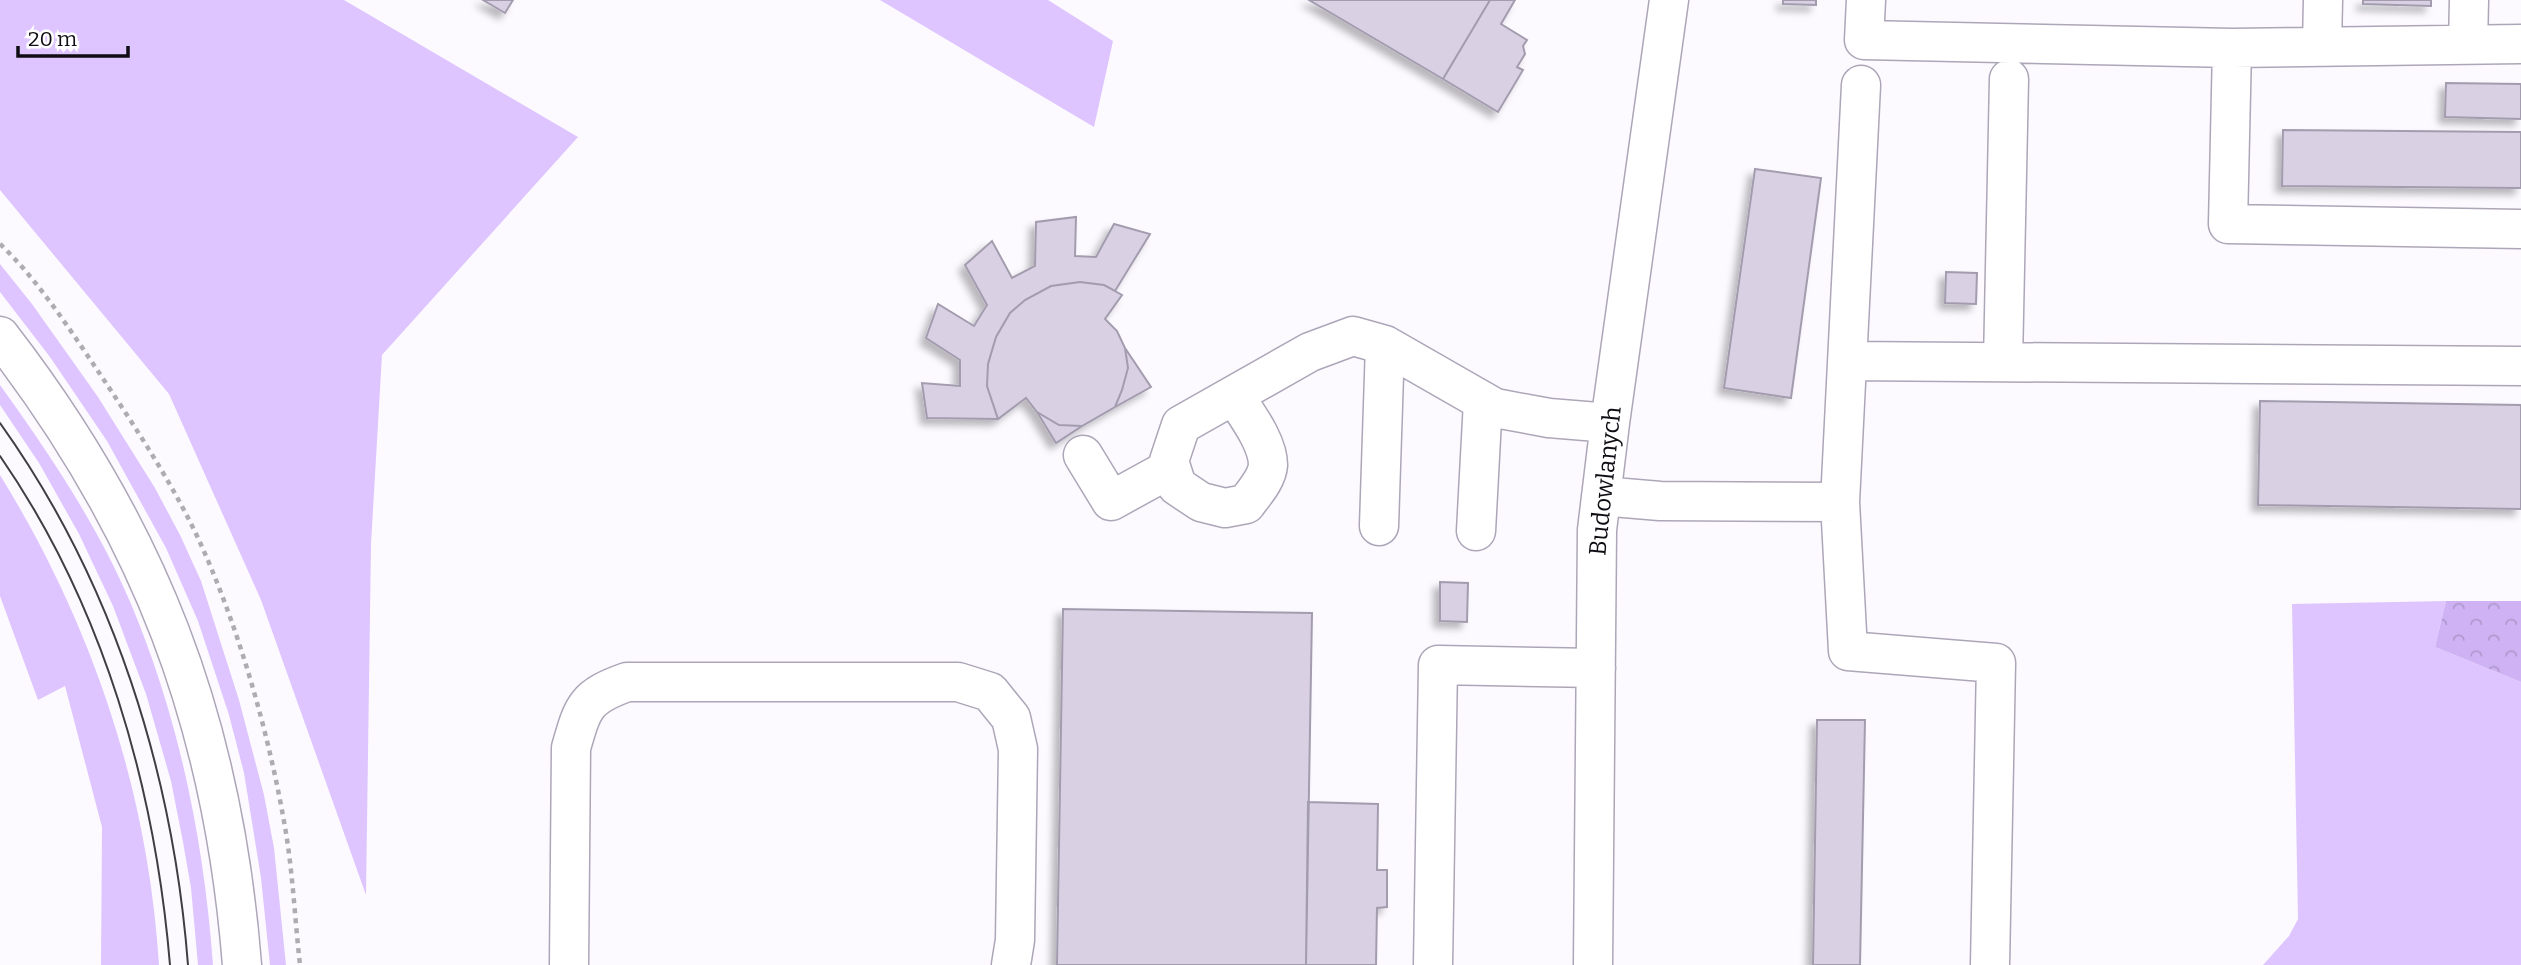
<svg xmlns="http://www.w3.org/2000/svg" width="2521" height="965" font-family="Bitter,serif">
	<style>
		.grass { fill: #dec5ff }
		.forest { fill: url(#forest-crowns) }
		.building { fill: #d9d0e4; stroke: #a39cae; stroke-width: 2; filter: url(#shadow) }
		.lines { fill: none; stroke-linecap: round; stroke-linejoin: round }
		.minor-casing { stroke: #ada6b8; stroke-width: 41 }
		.path { stroke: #aeacb2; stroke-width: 4.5; stroke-dasharray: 5 5; stroke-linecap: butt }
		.minor { stroke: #fff; stroke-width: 38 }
		.tram { stroke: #403e44; stroke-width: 2 }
		.labels { text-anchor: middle; stroke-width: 7; stroke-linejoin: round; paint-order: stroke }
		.street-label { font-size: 24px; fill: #0f0c13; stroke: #fff }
	</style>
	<defs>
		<pattern id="forest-crowns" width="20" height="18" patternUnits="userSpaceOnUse" patternTransform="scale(1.75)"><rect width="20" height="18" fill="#cfb2f3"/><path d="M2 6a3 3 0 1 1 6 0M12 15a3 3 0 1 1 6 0" fill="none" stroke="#b198cf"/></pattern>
		<filter id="shadow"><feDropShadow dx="-6" dy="6" stdDeviation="3.5" flood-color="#0004"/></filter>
	</defs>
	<rect width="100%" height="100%" fill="#fcfaff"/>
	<path class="grass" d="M0 0H344L578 137 382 355 371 544 366 895 261 600 169 394 0 190Z
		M880 0H1048L1113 41 1094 127Z
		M0 264 32 304 98 397 155 488 180 535 201 581 239 700 264 795 274 848 286 965H270L261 878 244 773 229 715 198 621 166 548 107 441 50 357 0 292Z
		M0 385C49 453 98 526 131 604 179 718 204 841 213 965H198L191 888 183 842 171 781 146 694 113 606 79 534 39 463 0 405Z
		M0 475C92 624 148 790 159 965H101L102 827 65 686 38 700 0 596Z
		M2446 601 2435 647 2521 682V965H2263L2289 936 2298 919 2292 604Z"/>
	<path class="forest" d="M2446 601H2521V682L2435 647Z"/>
	<path class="building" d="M483 0H513L505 13Z
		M1309 0H1490L1443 79Z
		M1490 0H1515L1501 24 1527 40 1523 46 1525 54 1517 67 1523 70 1498 112 1443 79Z
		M1783 0H1816V5L1783 4Z
		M2363 0H2431V6L2363 4Z
		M2446 83 2521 84V119L2445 117Z
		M2283 130 2521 132V188L2282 186Z
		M1755 169 1821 178 1791 398 1724 388Z
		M1076 217 1075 256 1096 257 1114 224 1150 234 1115 291 1104 285 1080 282 1051 286 1025 300 1010 313 996 337 988 364 987 386 998 419 927 418 922 383 960 386V360L926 338 938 304 974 326 987 305 965 265 992 241 1012 278 1035 266 1036 222Z
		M1946 272 1977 273 1976 304 1945 303Z
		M1080 282 1104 285 1122 295 1105 319 1117 331 1125 348 1128 368 1122 390 1115 407 1082 426 1059 425 1037 412 1026 398 998 419 987 386 988 364 996 337 1010 313 1025 300 1051 286Z
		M1125 348 1151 387 1115 407 1122 390 1128 368Z
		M2260 401 2521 405V509L2258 505Z
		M1037 412 1059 425 1082 426 1056 443Z
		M1440 582 1468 583 1467 622 1440 621Z
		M1063 609 1312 613 1306 965H1057Z
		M1817 720H1865L1860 965H1813Z
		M1308 802 1378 804 1377 870H1387V907L1377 908 1376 965H1306Z"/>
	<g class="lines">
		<g class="minor-casing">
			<path id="minor" d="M1866 0 1864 40 2232 48 2521 44
				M2468 44 2469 0
				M2322 45 2323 0
				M2232 48 2228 224 2521 229
				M0 336C150 530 223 722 242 965
				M1847 361 2521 366
				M2003 362 2009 79
				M1234 395C1246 414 1268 442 1268 465 1267 479 1254 493 1246 504L1225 508 1201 502 1177 486 1169 461 1181 425 1310 352 1353 336 1385 345 1495 408 1549 418 1610 423
				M1083 455 1111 501 1171 468
				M1601 496 1660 501 1840 502 1861 85
				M1840 502 1848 651 1996 663 1990 965
				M1379 526 1385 345
				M1476 531 1483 401
				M569 965 571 748C583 706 585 697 627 682H958L990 692 1011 718 1018 749 1015 940 1011 965
				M1433 965 1438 665 1596 668
				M1593 965 1597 530 1610 423 1669 0"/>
		</g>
		<path class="path" d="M0 244C39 281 70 330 100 374 135 427 171 481 198 538 239 627 270 737 286 833 293 876 295 921 300 965"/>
		<use href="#minor" class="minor"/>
		<path class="tram" d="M0 423C113 581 173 772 188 965
			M0 456C103 605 155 786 170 965"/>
	</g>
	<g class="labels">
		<g class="street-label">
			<text transform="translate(1605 481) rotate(-84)" y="8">Budowlanych</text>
		</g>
	</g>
	<path d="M18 46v10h110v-10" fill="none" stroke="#0f0c13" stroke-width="3.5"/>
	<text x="28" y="46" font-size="21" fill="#0f0c13" stroke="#ffffff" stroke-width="5" paint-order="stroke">20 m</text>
</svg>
